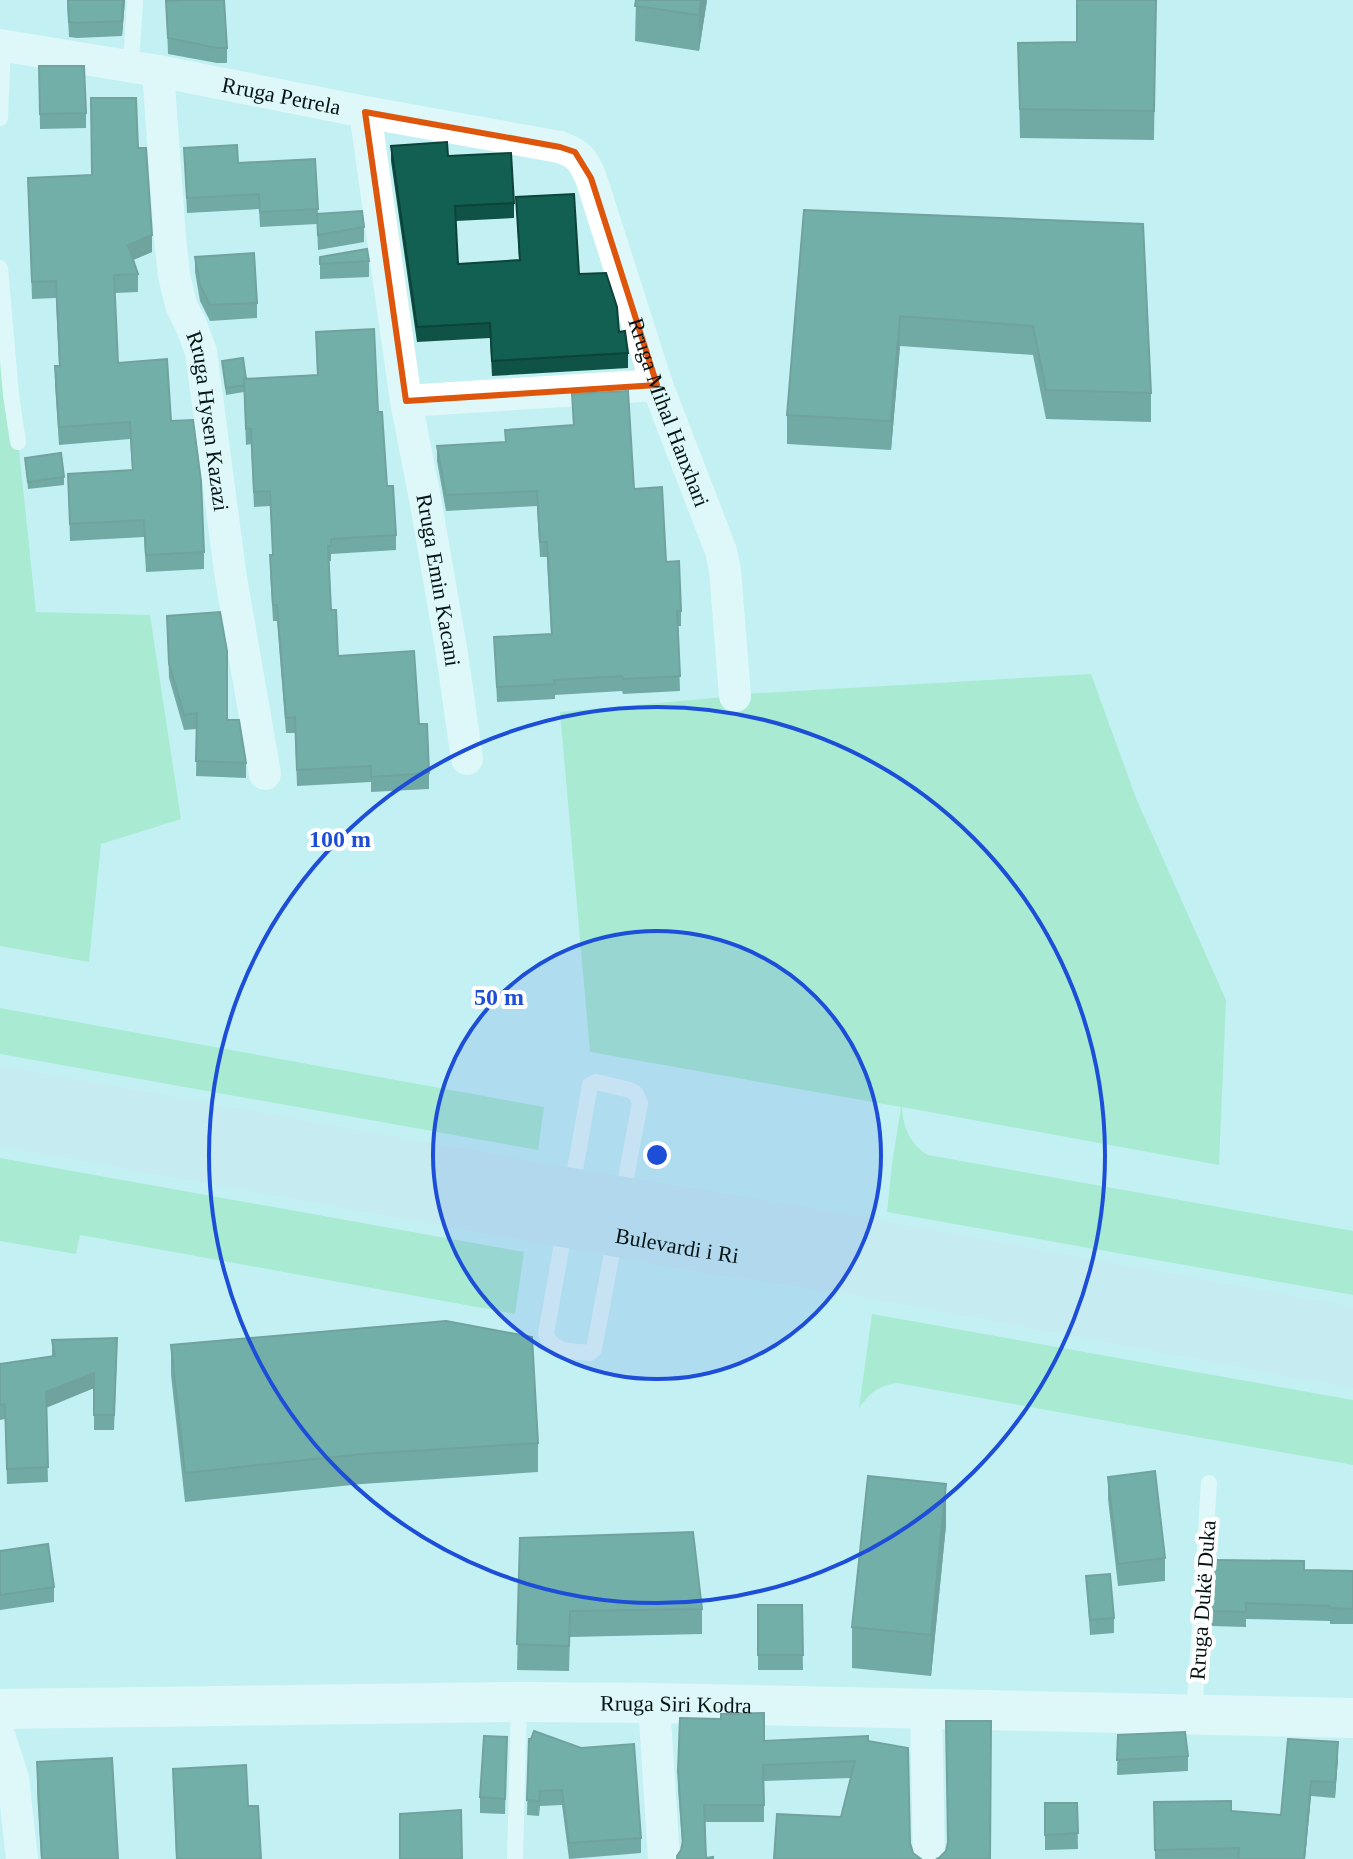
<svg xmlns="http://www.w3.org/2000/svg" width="1353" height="1859" font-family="'Times New Roman',serif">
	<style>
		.green { fill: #8ae3aa }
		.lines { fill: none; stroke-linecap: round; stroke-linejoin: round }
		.service { stroke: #fff; stroke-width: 16 }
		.minor { stroke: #fff; stroke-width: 32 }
		.tertiary { stroke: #fff; stroke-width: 40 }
		.secondary { stroke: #c9e6f0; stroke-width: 44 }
		.wall { fill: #0f5346 }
		.shaded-wall { fill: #0d4339 }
		.building { fill: #126051; stroke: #0d4339; stroke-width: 2 }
		.marked { fill: none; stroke: #dd560c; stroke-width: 6; stroke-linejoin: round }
		.ring { fill: none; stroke: #1d4ed8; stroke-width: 4 }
		.labels { text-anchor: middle; stroke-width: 8; stroke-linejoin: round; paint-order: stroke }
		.street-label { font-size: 22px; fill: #041415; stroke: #fff }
		.centre { fill: #1d4ed8; stroke: #fff; stroke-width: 4 }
		.ring-label { font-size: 24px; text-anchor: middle; font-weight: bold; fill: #1d4ed8; stroke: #fff; stroke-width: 8; stroke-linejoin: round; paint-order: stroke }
	</style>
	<rect width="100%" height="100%" fill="#c3f1f3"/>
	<path class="green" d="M0 268 36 612 150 615 181 819 101 844 89 962 0 946Z
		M1091 674 1136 798 1226 1000 1219 1165 902 1107C903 1128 910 1144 928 1155L1353 1231V1295L887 1212 892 1164 901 1107 590 1052 560 712 735 696 743 694Z
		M0 1008 544 1107 538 1150 0 1054Z
		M0 1158 524 1252 515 1314 80 1235 76 1254 0 1241Z
		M872 1314 1353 1400V1465L897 1383C878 1386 870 1393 859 1408Z"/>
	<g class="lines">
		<path class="service" d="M131 66 135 0
			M0 118 3 46
			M0 268 11 395 18 442
			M596 1082 630 1090 636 1094 640 1103 594 1349 590 1353C573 1351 552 1353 546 1334L590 1085Z
			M1194 1716 1209 1483
			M515 1859 519 1702"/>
		<g class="minor">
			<path id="s1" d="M0 45 158 71 365 112 560 147C579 154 583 159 591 178L657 385 721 551 725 570 735 696"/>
			<path id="s2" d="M158 71 170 238 174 275 181 305 191 325 201 352 231 578 265 774"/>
			<path id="s3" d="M365 112 406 401 426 504 452 654 467 759"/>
			<path d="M406 401 657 385"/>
			<path d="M654 1703 664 1859"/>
			<path d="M926 1708 929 1859"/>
			<path d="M0 1738 13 1778 22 1859"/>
		</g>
		<path class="tertiary" id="s4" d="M0 1709 519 1702 654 1703 1353 1718"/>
		<g class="secondary">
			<path d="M0 1088 541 1185 865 1240 1353 1329"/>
			<path id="s5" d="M0 1124 696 1249 860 1274 1353 1366"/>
		</g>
	</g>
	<path class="wall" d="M67 0H125L122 36 77 38 69 37Z
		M636 0H707L699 51 635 41Z
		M1156 0 1154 140 1020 138 1018 43 1077 42Z
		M166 1 227 48V63H217L168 54Z
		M39 66 86 113V128L40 129Z
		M391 146 448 156 514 203V218L456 221 458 264 519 260 516 197 579 274 619 332 628 353V368L492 376 490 338 417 342 391 161Z
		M138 148 152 252 133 260 138 274V292L115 293 118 363 171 421 204 552V569L146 572 144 537 70 541 68 474 132 470 130 439 59 445 55 384V366H59L56 298 32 299 28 178 92 175Z
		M184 148 238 163 315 159 318 214 364 227V242L318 250 317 224 260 227 259 209 187 213Z
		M804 210 1143 224 1151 393V422L1046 419 1033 355 900 346 891 450 787 444V415Z
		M195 257 257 303V318L210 321 200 301 195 272Z
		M320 257 369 261V277L320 279Z
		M316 332 378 412 387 486 396 535V550L331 554V561H329L331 610 338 656 419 724 429 773V789L371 792V782L297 786 295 733H286L277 621H273L270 571V555H273L270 506 254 507 251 444 246 445 244 392 226 395 222 361 246 379 317 375Z
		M572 394 634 489 666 562 681 611V626H678L680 691 623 694 622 691 555 695V699L497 702 494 637 551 634 547 557H540L537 506 446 511 437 461V446L505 442 573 425Z
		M25 458 64 477V485L28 489Z
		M167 616 246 763V778L196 776 197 729 184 730 169 678Z
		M52 1340 117 1353 114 1430H94V1388L46 1407 48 1482 7 1484 5 1419 0 1420V1364L52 1356Z
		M171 1345 538 1443V1472L362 1484 185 1502 171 1375Z
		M1108 1477 1165 1558V1581L1118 1586 1108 1499Z
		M946 1525 931 1676 852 1668V1627Z
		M520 1538 702 1609V1634L570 1637 569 1671 517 1670Z
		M0 1551 54 1587V1602L0 1610Z
		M1304 1570 1353 1571V1624H1330V1621L1246 1619V1627L1211 1626V1611Z
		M1086 1576 1114 1618V1633L1090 1635Z
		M758 1605H802L803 1670H758Z
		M764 1713V1741L868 1736V1741L908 1748 910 1843 913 1853 921 1859H774L777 1814 841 1817 851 1778 764 1781V1822H705L706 1858 713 1857V1859H677V1856L681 1850 682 1845 678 1788 680 1718 721 1719V1714Z
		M1118 1735 1188 1756V1771L1117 1775Z
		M507 1737 505 1814 480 1813V1797Z
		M529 1739 641 1838V1853L569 1859 562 1805 540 1806 539 1816 527 1815Z
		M1288 1739 1338 1758 1335 1798 1311 1796 1305 1859H1155L1154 1802 1231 1811 1281 1815Z
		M37 1762 118 1859H41L37 1792Z
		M173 1769 248 1806 261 1859H176Z
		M1045 1803H1077L1078 1849 1045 1850Z"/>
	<path class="shaded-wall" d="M123 0H125L122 36V21Z
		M701 0H707L699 51V15Z
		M152 235V252L128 262V245Z
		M900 316V346L891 450V421Z
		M94 1373V1388L46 1408V1392Z
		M946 1484V1525L931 1676V1635Z
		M1338 1742V1758L1335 1798V1782Z
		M1311 1781V1796L1305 1859H1304Z"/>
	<path class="building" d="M68 0H123L122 21 77 23 69 22Z
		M182 0H224L227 48H217L168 38 166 1Z
		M636 0H701L699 15 635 6Z
		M1077 0H1156L1154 111 1020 109 1018 43 1077 42Z
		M39 66H84L86 113 40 114Z
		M91 98H136L138 148H146L152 235 128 245 138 274 114 275 118 363 167 359 171 421 193 420 201 481 204 552 146 555 144 520 70 524 68 474 133 470 130 422 59 427 55 366H60L56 281 32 282 28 178 92 175Z
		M447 142 448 156 511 153 514 203 455 206 458 264 520 260 516 197 574 194 579 274 606 273 617 307 619 332 625 331 628 353 492 361 490 323 417 327 391 146Z
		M237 145 238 163 315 159 318 209 260 212 259 194 187 198 184 148Z
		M804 210 1143 224 1151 393 1046 390 1033 326 900 316 891 421 787 415Z
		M362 211 364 227 318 235 317 214Z
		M367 249 369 261 320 264V257Z
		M254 253 257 303 210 305 200 285 195 257Z
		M374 329 378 412H382L387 486H393L396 535 331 539V546H328L331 610H336L338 656 414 651 419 724H427L429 773 371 777V766L297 770 295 717 286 718 277 605H273L270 555H273L270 491 254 492 251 429H246L244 379 318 375 316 332Z
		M243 358 246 379H244V385L226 388 222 361Z
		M628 391 634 489 662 487 666 562 679 561 681 611H677L680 676 623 679 622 676 554 680 555 684 497 687 494 637 552 634 547 542H540L537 491 446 495 437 446 506 442 505 430 574 425 572 394Z
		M61 453 64 477 28 482 25 458Z
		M220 612 227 651V720H239L246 763 196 761 197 713 184 715 169 663 167 616Z
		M446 1321 532 1337 538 1443 362 1454 185 1473 171 1345Z
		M117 1338 114 1415H94V1373L46 1392 48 1467 7 1469 5 1404 0 1405V1364L55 1356 52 1340Z
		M1155 1471 1165 1558 1118 1564 1108 1477Z
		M868 1476 946 1484 931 1635 852 1627Z
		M693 1532 702 1609 570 1611 569 1646 517 1644 520 1538Z
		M48 1544 54 1587 0 1595V1551Z
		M1214 1560 1304 1561V1570L1353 1571V1609L1330 1608V1606L1246 1603V1612L1211 1611Z
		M1110 1574 1114 1618 1090 1620 1086 1576Z
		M758 1605H802L803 1655H758Z
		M764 1713V1741L868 1736V1741L908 1748 910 1843 913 1853 921 1859H774L777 1814 841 1817 855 1761 763 1765 764 1805H704L706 1858 713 1857V1859H677V1856L681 1850 683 1841 678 1771 680 1718 721 1719V1714Z
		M946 1721H991L990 1859H936L939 1858 946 1851 948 1842Z
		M534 1731 581 1748 634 1744 641 1838 569 1843 562 1790 540 1791 539 1801 527 1800 529 1739H531Z
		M1185 1732 1188 1756 1117 1760 1118 1735Z
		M484 1736 507 1737 505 1799 480 1797Z
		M1288 1739 1338 1742 1335 1782 1311 1781 1304 1859H1238L1239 1848 1155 1850 1154 1802 1231 1801V1811L1281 1815Z
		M112 1758 118 1859H42L37 1762Z
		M246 1765 248 1806H258L261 1859H177L173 1769Z
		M1045 1803H1077L1078 1833 1045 1835Z
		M461 1810 462 1859H400V1814Z"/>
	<path d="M0 0H1353V1859H0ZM365 112 560 147 575 152 591 178 657 385 406 401Z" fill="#c3f1f3" fill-opacity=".55" fill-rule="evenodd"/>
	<path class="marked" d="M365 112 560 147 575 152 591 178 657 385 406 401Z"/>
	<circle cx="657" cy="1155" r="224" fill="#1d4ed8" fill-opacity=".12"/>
	<g class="ring">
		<circle cx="657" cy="1155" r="224"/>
		<circle cx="657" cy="1155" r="448"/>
	</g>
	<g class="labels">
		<g class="street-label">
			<text dy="8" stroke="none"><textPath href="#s1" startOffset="286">Rruga Petrela</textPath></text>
			<text dy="8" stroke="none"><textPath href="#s1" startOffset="862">Rruga Mihal Hanxhari</textPath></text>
			<text dy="8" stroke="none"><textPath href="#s2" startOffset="356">Rruga Hysen Kazazi</textPath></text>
			<text dy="8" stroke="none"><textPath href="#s3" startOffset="474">Rruga Emin Kacani</textPath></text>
			<text dy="8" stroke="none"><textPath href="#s5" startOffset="688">Bulevardi i Ri</textPath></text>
			<text transform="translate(1202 1600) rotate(-86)" y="8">Rruga Dukë Duka</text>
			<text dy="8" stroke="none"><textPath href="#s4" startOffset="676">Rruga Siri Kodra</textPath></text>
		</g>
	</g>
	<circle cx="657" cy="1155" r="12" class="centre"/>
	<g class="ring-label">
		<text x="340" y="847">100 m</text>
		<text x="499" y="1005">50 m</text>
	</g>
</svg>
